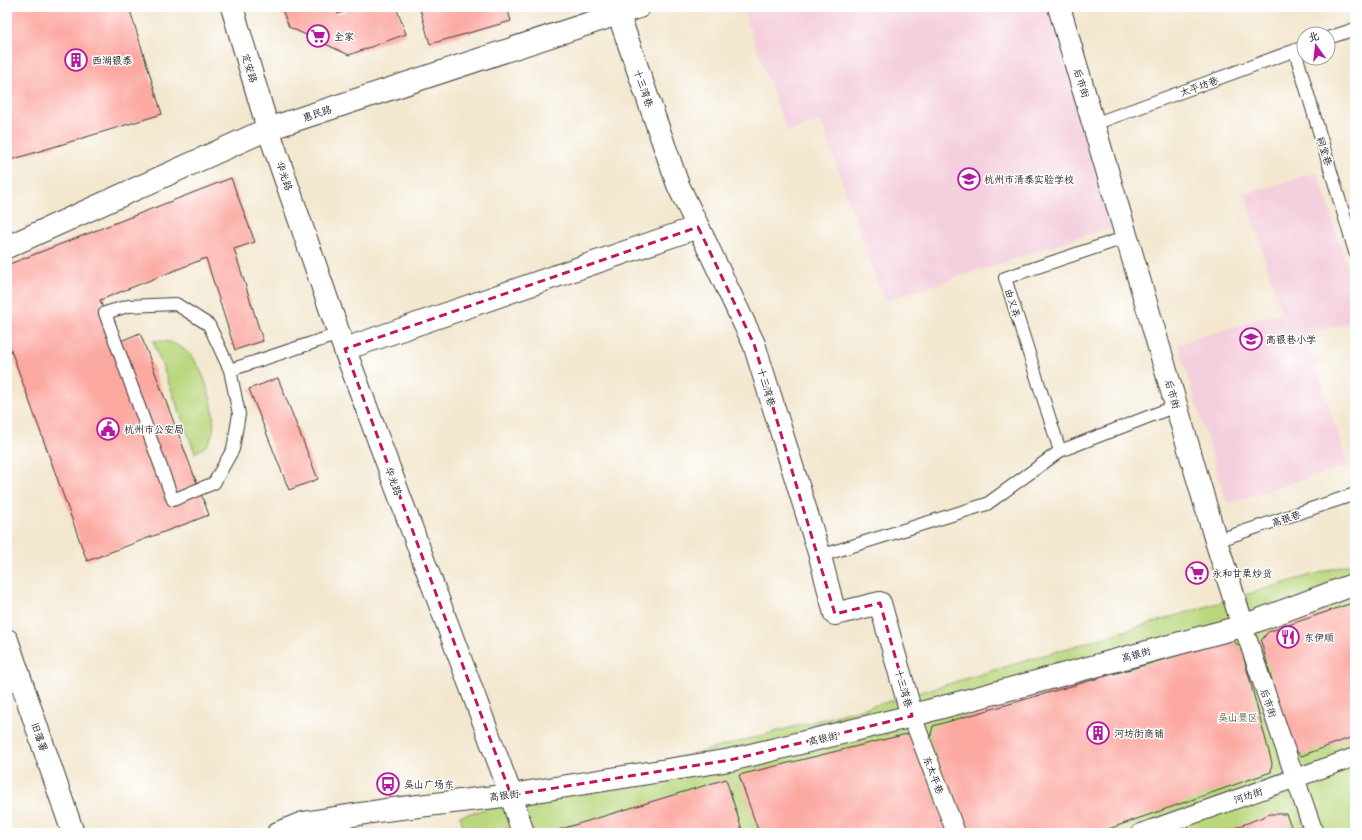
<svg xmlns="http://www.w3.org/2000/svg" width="1362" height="840" font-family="'Playpen Sans','LXGW WenKai TC',sans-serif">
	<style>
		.built { fill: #f4cfdd }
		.green { fill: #bad77e; stroke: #6b7a4d }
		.building { fill: #fca9a2 }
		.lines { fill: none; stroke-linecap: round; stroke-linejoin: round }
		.service-casing { stroke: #3c3a37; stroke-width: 14 }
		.pedestrian-casing { stroke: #3c3a37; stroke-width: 20 }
		.minor-casing { stroke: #3c3a37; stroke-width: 24 }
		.tertiary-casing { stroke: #3c3a37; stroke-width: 24 }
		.service { stroke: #fff; stroke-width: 12 }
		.pedestrian { stroke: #fff; stroke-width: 18 }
		.minor { stroke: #fff; stroke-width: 22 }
		.tertiary { stroke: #fff; stroke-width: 22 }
		.marked { fill: none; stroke: #c2185b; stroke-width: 3; stroke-dasharray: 8 5; stroke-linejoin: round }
		.labels { text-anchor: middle; stroke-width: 3; stroke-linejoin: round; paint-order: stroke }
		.poi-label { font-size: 10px; fill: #1c1c1c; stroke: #fff; text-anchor: start }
		.street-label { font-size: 10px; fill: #1c1c1c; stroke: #fff }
		.park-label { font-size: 10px; fill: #535d3e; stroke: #fff }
	</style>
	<rect width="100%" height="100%" fill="#fff"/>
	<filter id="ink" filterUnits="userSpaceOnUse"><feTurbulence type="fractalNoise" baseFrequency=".025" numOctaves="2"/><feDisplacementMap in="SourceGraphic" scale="8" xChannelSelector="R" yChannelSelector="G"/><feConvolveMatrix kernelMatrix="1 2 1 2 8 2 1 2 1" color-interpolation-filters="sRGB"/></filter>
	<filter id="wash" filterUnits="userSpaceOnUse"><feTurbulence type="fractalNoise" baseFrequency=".012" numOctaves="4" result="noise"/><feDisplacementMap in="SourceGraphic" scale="16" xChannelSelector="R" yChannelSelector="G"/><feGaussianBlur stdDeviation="0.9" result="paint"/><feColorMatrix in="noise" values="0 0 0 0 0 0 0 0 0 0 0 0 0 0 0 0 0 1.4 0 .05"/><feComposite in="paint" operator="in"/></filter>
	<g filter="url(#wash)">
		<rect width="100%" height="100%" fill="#f3e7cf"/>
		<path class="built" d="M742 7H1047L1111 227 884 301 821 121 787 132Z
			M1318 172 1355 292V320L1307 335 1348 466 1227 503 1178 344 1281 312 1245 194Z"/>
		<path class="green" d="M153 341C164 341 172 341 182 348 186 351 192 356 195 361 207 378 221 423 209 442 207 447 199 450 195 453Z
			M1355 562V833H465L460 816 891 701Z"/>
		<g id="blocks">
			<path class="building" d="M7 7H129L162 114 7 161Z
				M281 7H335L338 14 355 7H396L406 34 349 55 289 27Z
				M428 7H507L511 21 430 44 420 9Z
				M231 178 255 242 234 249 263 341 235 350 206 258 100 300 116 343 140 333 209 515 87 561 7 339V265Z
				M278 378 318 479 289 490 249 389Z
				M1355 602V736L1301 756 1289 742 1261 641 1268 632Z
				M1231 640 1241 647 1272 763 1271 772 1097 833H965L930 739 933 726Z
				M911 733 948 833H759L739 775Z
				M726 779 743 833H559L558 830Z
				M1270 814H1286L1294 833H1222Z"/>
		</g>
	</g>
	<g filter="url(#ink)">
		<use href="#blocks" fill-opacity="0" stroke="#3c3a37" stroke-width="1"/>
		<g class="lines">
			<g class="service-casing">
				<path id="service" d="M1328 38 1355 29
					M1295 51 1355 252
					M1094 124 1304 47
					M230 370 239 414 233 449 214 483 173 500 105 313 128 306 176 304 209 325 230 370 339 334
					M1060 451 1005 278 1127 237
					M1216 541 1355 494
					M820 556 987 504 1060 451 1176 406"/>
			</g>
			<g class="pedestrian-casing">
				<path id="pedestrian" d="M1243 626 1314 833
					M912 716 956 833
					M1141 833 1355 757"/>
			</g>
			<g class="minor-casing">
				<path id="minor" d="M616 7 678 185 754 344 820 556 835 614 880 603 912 716
					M1059 7 1216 541 1243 626
					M7 247 268 129 639 7
					M345 349 698 227
					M7 640 73 833"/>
			</g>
			<g class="tertiary-casing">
				<path id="tertiary" d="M232 7 268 129 339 334 511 795 523 833
					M278 833 303 823 385 810 511 795 730 760 912 716 928 711 1243 626 1355 584"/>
			</g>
			<use href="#service" class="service"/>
			<use href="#pedestrian" class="pedestrian"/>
			<use href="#minor" class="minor"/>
			<use href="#tertiary" class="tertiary"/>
		</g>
	</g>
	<path class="marked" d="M698 227 754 344 835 614 880 603 912 716 730 760 511 795 345 349Z"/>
	<defs>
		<g id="supermarket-ring" transform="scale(1.15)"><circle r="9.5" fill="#fff" stroke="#b5179e" stroke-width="1.5"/><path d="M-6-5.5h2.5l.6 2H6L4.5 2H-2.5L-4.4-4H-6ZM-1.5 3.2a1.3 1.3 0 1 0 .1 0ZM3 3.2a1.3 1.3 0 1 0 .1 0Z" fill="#b5179e"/></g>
		<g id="building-ring" transform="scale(1.15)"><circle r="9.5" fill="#fff" stroke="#b5179e" stroke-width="1.5"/><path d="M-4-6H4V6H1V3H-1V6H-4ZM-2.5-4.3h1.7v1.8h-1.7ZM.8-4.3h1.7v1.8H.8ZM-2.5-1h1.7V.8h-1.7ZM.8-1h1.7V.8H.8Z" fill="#b5179e"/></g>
		<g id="school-ring" transform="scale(1.15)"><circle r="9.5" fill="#fff" stroke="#b5179e" stroke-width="1.5"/><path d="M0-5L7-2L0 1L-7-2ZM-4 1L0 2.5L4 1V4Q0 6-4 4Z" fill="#b5179e"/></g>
		<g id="civic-ring" transform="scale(1.15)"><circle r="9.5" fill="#fff" stroke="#b5179e" stroke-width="1.5"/><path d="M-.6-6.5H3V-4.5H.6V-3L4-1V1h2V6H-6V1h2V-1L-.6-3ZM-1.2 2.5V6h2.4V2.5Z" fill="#b5179e"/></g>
		<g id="restaurant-ring" transform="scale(1.15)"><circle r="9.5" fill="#fff" stroke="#b5179e" stroke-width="1.5"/><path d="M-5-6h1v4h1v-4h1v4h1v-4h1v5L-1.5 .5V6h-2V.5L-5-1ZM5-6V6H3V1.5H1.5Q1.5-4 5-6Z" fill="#b5179e"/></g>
		<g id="bus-ring" transform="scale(1.15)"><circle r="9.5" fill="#fff" stroke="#b5179e" stroke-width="1.5"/><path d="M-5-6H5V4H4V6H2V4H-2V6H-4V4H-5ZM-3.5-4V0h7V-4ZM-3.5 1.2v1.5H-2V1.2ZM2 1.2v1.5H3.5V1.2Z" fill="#b5179e"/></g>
	</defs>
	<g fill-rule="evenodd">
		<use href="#supermarket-ring" x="318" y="36"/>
		<use href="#building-ring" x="76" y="60"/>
		<use href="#school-ring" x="969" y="179"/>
		<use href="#school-ring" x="1251" y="339"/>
		<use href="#civic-ring" x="108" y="429"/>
		<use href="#supermarket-ring" x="1197" y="573"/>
		<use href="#restaurant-ring" x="1288" y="637"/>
		<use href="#building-ring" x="1098" y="733"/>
		<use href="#bus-ring" x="388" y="784"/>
	</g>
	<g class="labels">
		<g class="poi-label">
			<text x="334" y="40">全家</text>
			<text x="92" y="64">西湖银泰</text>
			<text x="984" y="183">杭州市清泰实验学校</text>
			<text x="1266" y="343">高银巷小学</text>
			<text x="124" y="433">杭州市公安局</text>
			<text x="1212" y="577">永和甘栗炒货</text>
			<text x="1304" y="641">东伊顺</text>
			<text x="1114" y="737">河坊街商铺</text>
			<text x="404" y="788">吴山广场东</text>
		</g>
		<g class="street-label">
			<text transform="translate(250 68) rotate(73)" y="4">定安路</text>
			<text transform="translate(1082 83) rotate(73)" y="4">后市街</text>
			<text transform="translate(1199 86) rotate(-20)" y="4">太平坊巷</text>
			<text transform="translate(644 88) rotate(71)" y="4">十三湾巷</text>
			<text transform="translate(317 113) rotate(-18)" y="4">惠民路</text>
			<text transform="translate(1325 151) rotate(73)" y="4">祠堂巷</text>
			<text transform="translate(285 176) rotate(71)" y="4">华光路</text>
			<text transform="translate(1013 303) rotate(73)" y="4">由义弄</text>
			<text transform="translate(767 387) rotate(73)" y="4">十三湾巷</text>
			<text transform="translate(1173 394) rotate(74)" y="4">后市街</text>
			<text transform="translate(394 481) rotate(70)" y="4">华光路</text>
			<text transform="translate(1286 518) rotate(-19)" y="4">高银巷</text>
			<text transform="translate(1136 654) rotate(-15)" y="4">高银街</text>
			<text transform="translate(904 688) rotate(74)" y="4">十三湾巷</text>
			<text transform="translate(1269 703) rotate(71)" y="4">后市街</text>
			<text transform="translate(40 737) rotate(71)" y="4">旧藩署</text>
			<text transform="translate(823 738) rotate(-13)" y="4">高银街</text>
			<text transform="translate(934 775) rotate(69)" y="4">东太平巷</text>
			<text transform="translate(504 795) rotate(-7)" y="4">高银街</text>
			<text transform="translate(1248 795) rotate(-19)" y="4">河坊街</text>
		</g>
		<g class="park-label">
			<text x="1238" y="721">吴山景区</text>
		</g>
	</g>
	<rect width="1362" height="840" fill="none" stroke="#fff" stroke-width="24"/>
	<g transform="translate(1316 46) rotate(345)"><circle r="19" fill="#ffffff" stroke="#a4a4a4"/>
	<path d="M0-3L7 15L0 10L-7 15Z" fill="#b5179e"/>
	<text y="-6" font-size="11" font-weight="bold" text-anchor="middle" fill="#1c1c1c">北</text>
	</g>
</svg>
